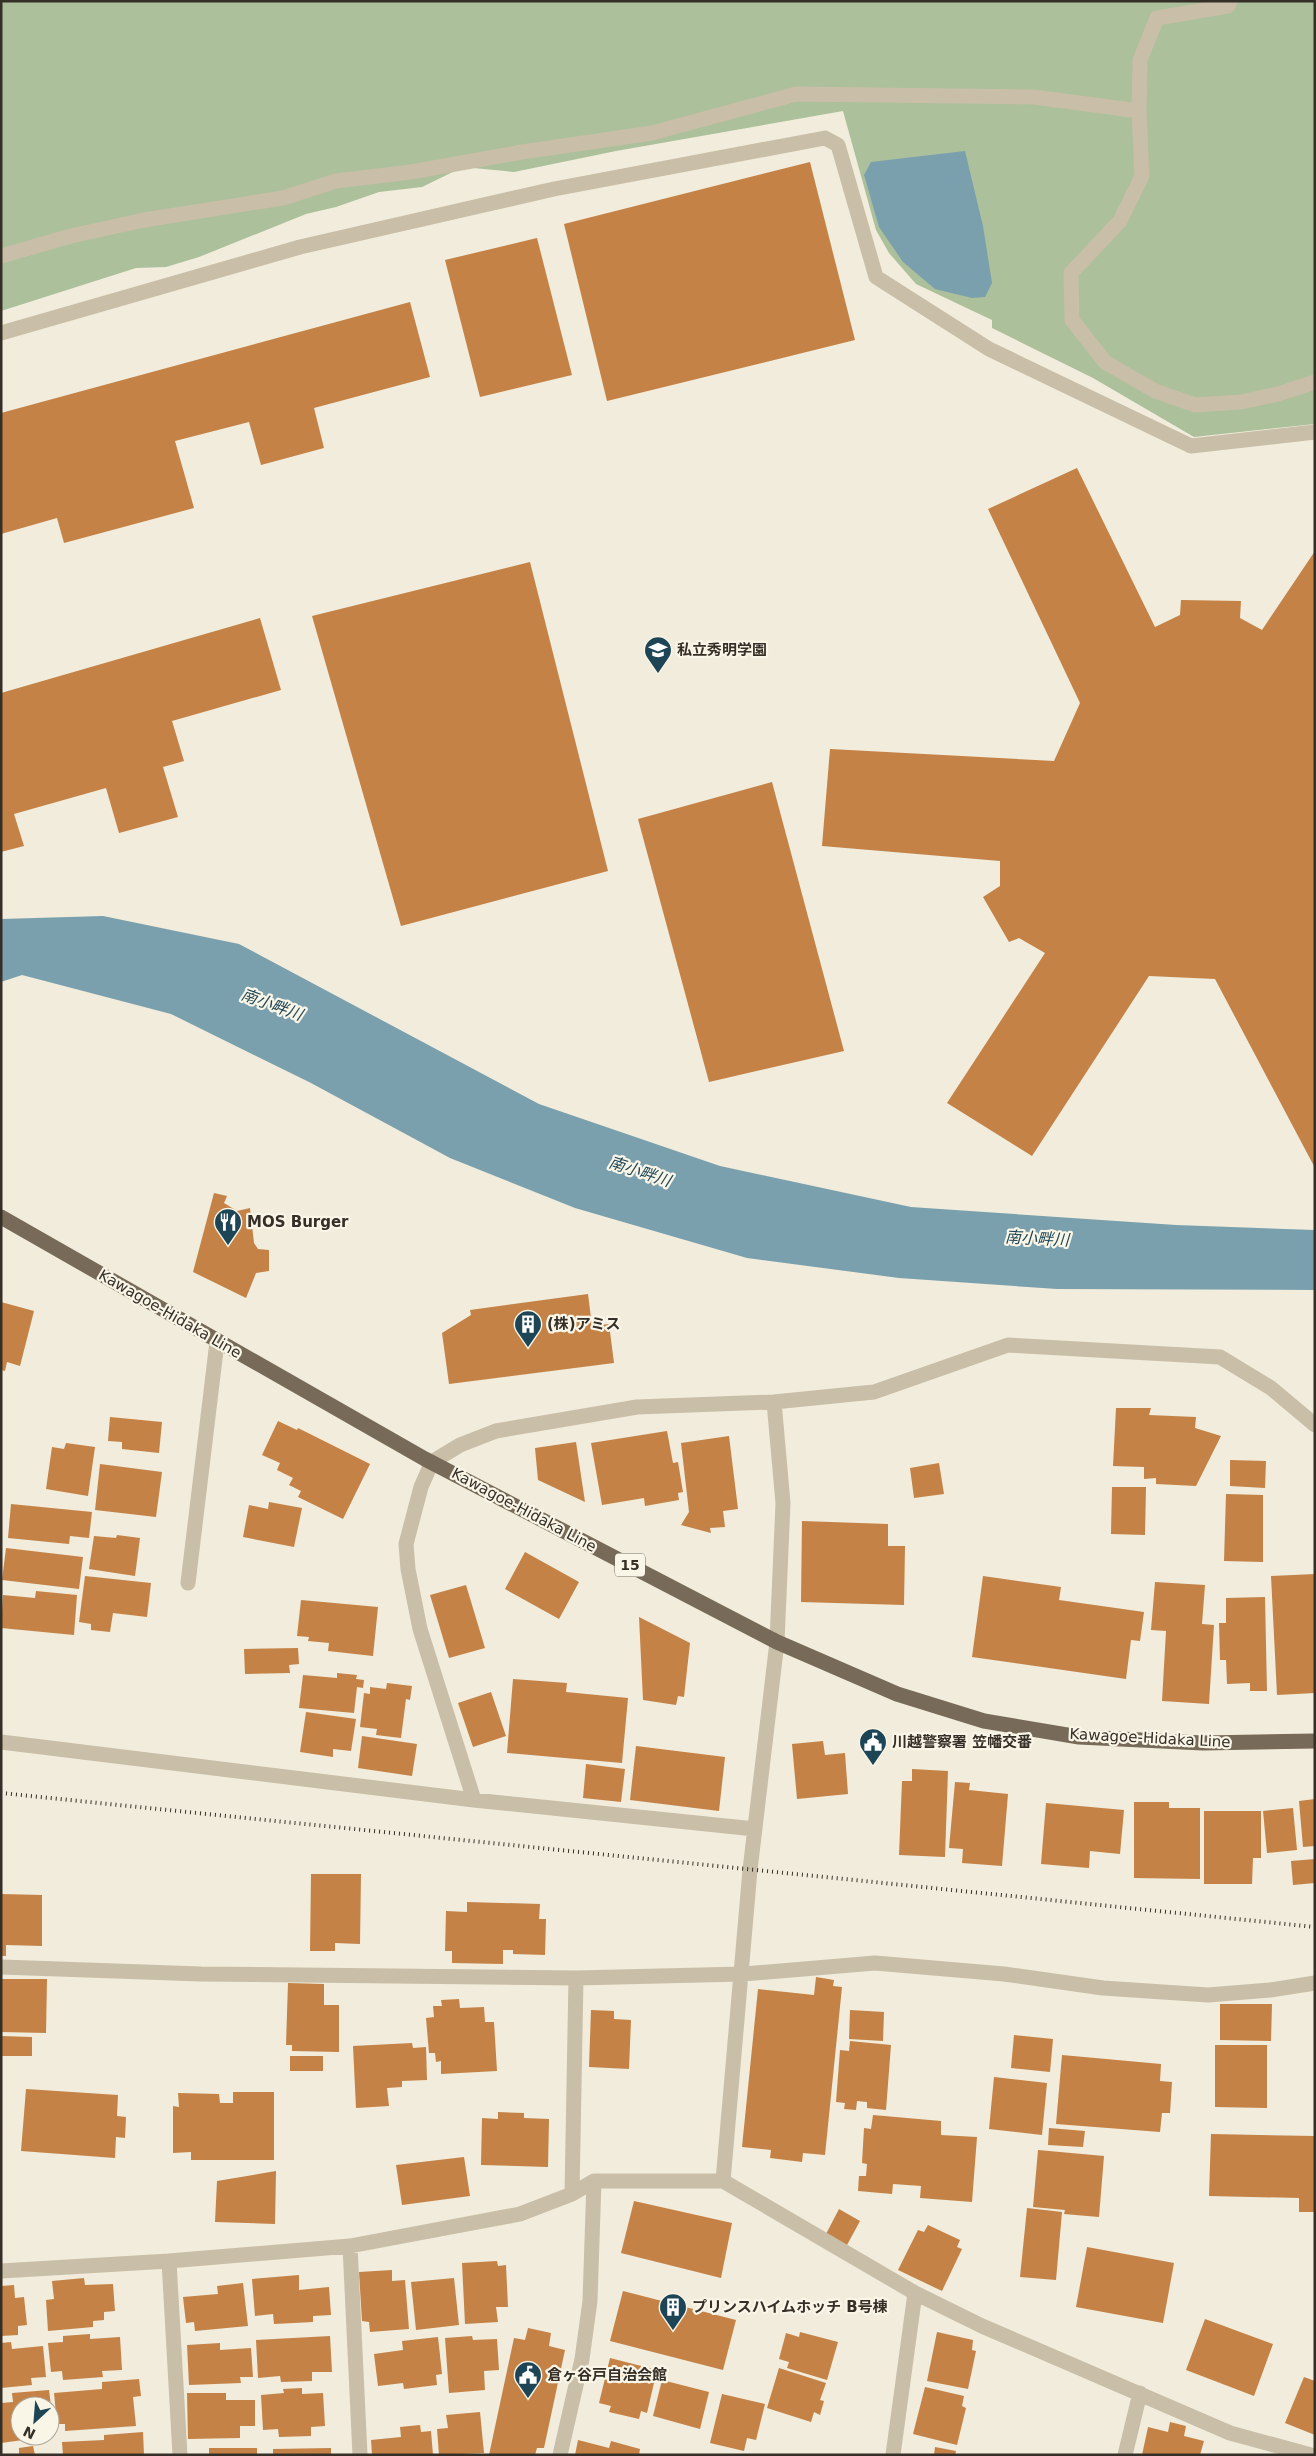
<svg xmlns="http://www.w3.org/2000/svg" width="1316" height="2456" font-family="'DejaVu Sans','Noto Sans JP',sans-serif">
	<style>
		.green { fill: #abc09b }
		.water { fill: #7aa0ae }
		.building { fill: #c48246 }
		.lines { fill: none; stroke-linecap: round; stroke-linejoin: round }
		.minor { stroke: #c9bea7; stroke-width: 15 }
		.major { stroke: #776a58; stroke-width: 15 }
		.rail { stroke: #352f27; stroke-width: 4; stroke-dasharray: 1 4; stroke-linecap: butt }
		.labels { text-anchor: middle; stroke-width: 4.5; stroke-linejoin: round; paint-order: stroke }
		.shield { fill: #f9f5e7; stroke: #706a61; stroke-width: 1 }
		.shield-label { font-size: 14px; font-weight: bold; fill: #352f27 }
		.poi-label { font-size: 15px; font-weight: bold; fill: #352f27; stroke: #f9f5e7; text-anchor: start }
		.street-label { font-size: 15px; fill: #352f27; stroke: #f9f5e7 }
		.water-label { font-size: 16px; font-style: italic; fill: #1d4556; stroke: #f9f5e7 }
	</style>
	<rect width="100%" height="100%" fill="#f1ecdb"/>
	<path class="green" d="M1 1H1315V424L1194 437 1093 378 992 328V320L916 284 889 253 876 230 843 111 616 151 514 172 463 167 422 187 379 192 336 207 306 214 199 257 166 267 136 268 1 311Z"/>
	<path class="water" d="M965 151 983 226 992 283 985 297 972 298 935 289 903 262 879 227 864 175 871 162Z
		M103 916 239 944 539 1104 720 1166 911 1207 1176 1225 1315 1230V1290L1057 1289 899 1278 747 1258 575 1208 450 1158 311 1083 171 1014 22 975 1 982V919Z"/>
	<path class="building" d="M810 162 855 340 607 401 564 224Z
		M537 238 572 375 480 397 445 260Z
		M410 302 430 377 314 408 324 448 261 465 249 422 175 441 194 508 64 543 57 518 1 534V413Z
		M1077 468 1155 627 1180 615 1181 600 1241 601 1240 618 1262 630 1315 551V1168L1215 979 1149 976 1032 1156 947 1103 1045 953 1019 938 1009 942 983 897 1000 886V861L822 846 830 749 1054 761 1080 703 988 509Z
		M530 562 608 871 401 926 312 616Z
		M260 618 281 690 172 721 184 761 163 767 178 817 119 833 106 788 14 814 24 846 1 852V693Z
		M772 782 844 1051 709 1082 638 819Z
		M214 1193 227 1196 224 1203 237 1211 250 1208 254 1243 258 1249 269 1250V1271L256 1273 246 1298 193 1272Z
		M588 1294 592 1326 609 1324 614 1363 449 1384 442 1333 471 1315 470 1310Z
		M1 1302 34 1311 20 1366 7 1362 5 1371 1 1370Z
		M1116 1408H1151L1149 1415 1196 1417 1195 1428 1221 1436 1196 1486 1156 1484V1478L1144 1479V1467L1113 1466Z
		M110 1417 162 1422 159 1453 122 1449V1442L108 1441Z
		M278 1421 297 1430 298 1428 370 1464 343 1519 298 1497 301 1491 289 1485 293 1478 277 1470 280 1463 262 1455Z
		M667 1431 673 1463 678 1462 683 1492 678 1493 679 1500 645 1506 644 1498 602 1505 591 1443Z
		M729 1436 738 1509 723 1511 725 1527 710 1528 711 1533 681 1525 689 1512 681 1443Z
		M576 1442 585 1502 538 1480 535 1448Z
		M66 1443 95 1447 88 1496 46 1489 52 1447 64 1449Z
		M1230 1460 1266 1461 1265 1488 1230 1486Z
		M939 1463 944 1494 914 1498 910 1468Z
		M100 1464 162 1472 156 1517 95 1510Z
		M1112 1487H1146L1145 1535 1111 1534Z
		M1226 1494 1263 1495V1562L1224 1561Z
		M269 1502 302 1508 294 1547 243 1537 249 1505 268 1509Z
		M11 1504 92 1512 89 1538 70 1536 69 1544 8 1538Z
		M802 1521 888 1524V1546H905L904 1605 801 1602Z
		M117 1535 140 1538 135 1576 89 1569 94 1536 116 1538Z
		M6 1548 83 1557 79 1589 2 1580Z
		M525 1552 579 1582 559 1619 505 1589Z
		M1315 1574V1693L1277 1695 1271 1576Z
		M85 1576 151 1583 147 1617 113 1613 110 1632 91 1630V1624L79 1622Z
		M983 1576 1061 1587 1059 1600 1144 1612 1140 1641 1131 1640 1126 1679 972 1657Z
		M1155 1582 1205 1585 1202 1624 1214 1625 1209 1704 1162 1701 1166 1631 1151 1630Z
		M466 1585 485 1648 449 1658 430 1595Z
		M36 1591 77 1595 74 1635 1 1628 3 1595 35 1598Z
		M1265 1597 1267 1691H1250V1683L1227 1684 1226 1660H1220L1219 1623H1226V1598Z
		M301 1600 378 1607 373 1656 328 1651 329 1643 308 1641 309 1637 297 1636Z
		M639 1617 690 1643 684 1697 678 1696 676 1705 643 1700Z
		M298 1648 299 1664 289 1665 290 1673 245 1674 244 1649Z
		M337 1673 357 1675 356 1679 364 1680 363 1688 357 1687 354 1713 299 1708 303 1675 337 1678Z
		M513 1679 567 1683 566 1692 628 1698 622 1763 507 1753Z
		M387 1683 412 1686 410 1700 406 1699 401 1738 376 1735 377 1729 360 1727 364 1693 370 1694V1687L386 1689Z
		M491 1692 506 1736 473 1747 458 1703Z
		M306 1712 356 1719 351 1751 333 1749V1757L300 1752Z
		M362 1736 417 1744 412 1776 358 1768Z
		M823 1741 825 1755 845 1753 848 1794 797 1799 792 1744Z
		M636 1746 725 1757 719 1811 630 1800Z
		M586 1764 625 1769 621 1802 583 1798Z
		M912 1769 948 1771 945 1857 899 1855 902 1781H912Z
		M955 1782 970 1783 969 1790 1008 1794 1002 1866 962 1863 963 1849 949 1848Z
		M1315 1799V1846L1303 1847 1299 1801Z
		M1134 1802H1169V1808H1200V1879L1134 1878Z
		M1046 1803 1124 1810 1120 1854 1090 1851 1089 1868 1041 1864Z
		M1293 1808 1297 1850 1267 1853 1263 1811Z
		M1204 1811H1261V1858H1253L1252 1884H1204Z
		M1315 1859V1883L1293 1885 1291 1861Z
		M311 1874H361L360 1944 335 1943V1951H310Z
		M1 1894 42 1895V1946L6 1945V1956H1Z
		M467 1902 540 1904 539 1919H546L545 1955 513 1954V1950H503V1964L452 1963V1951H445L446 1911 467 1912Z
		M816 1977 834 1980 833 1986 842 1987 825 2155 803 2153 802 2162 770 2158 771 2150 742 2147 758 1989 814 1995Z
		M1 1979H47L46 2033 1 2032Z
		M288 1983 324 1984V2005H339V2052L292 2051V2045H286Z
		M459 1999 460 2008 484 2007 485 2022H494L497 2071 441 2074V2061L436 2062 435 2053H429L426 2018 434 2017 433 2006H442L441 2000Z
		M1220 2004H1272L1271 2041 1220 2040Z
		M591 2010 614 2011V2019L631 2020 629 2069 589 2067Z
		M850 2010 884 2012 883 2041 849 2039Z
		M1014 2035 1053 2039 1050 2072 1011 2068Z
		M1 2036 32 2037V2056H1Z
		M850 2041 891 2045 886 2110 867 2108V2102L857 2101 856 2110 844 2109 845 2103 836 2102 840 2050 849 2051Z
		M412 2043 413 2048 426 2047 427 2080 402 2081V2087L387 2088 389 2106 356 2108 353 2046Z
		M1215 2045H1267V2108L1215 2107Z
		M1062 2055 1161 2064 1160 2081 1172 2082 1170 2113H1162L1160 2132 1056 2124Z
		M290 2056H323V2071H290Z
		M994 2077 1047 2083 1042 2135 989 2129Z
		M26 2089 118 2095 117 2116 126 2117 125 2138 116 2137 115 2158 21 2151Z
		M233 2092H274V2160H191V2152L173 2153V2106L179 2107 178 2093 219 2094 220 2103H233Z
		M498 2112 524 2113V2118L549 2119 548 2167 481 2165 482 2118 498 2119Z
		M873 2115 941 2121V2135L977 2137 972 2202 920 2198 921 2186 893 2184 892 2194 858 2191 859 2176H866L867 2164 862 2163 864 2128 871 2129Z
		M1049 2128 1085 2131 1083 2147 1048 2145Z
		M1211 2134 1315 2136V2212H1299V2198L1209 2196Z
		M1038 2150 1104 2156 1099 2217 1064 2214 1065 2210 1033 2207Z
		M464 2157 470 2196 402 2205 396 2165Z
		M276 2171 275 2224 215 2222 217 2181Z
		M634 2201 732 2223 721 2278 621 2253Z
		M1027 2208 1062 2212 1056 2280 1020 2277Z
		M839 2209 860 2221 847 2245 826 2234Z
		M928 2225 960 2240 957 2247 962 2249 942 2291 898 2270 918 2230 924 2232Z
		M1087 2247 1174 2263 1163 2323 1076 2307Z
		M497 2261 498 2266 506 2265 508 2307H496L498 2322 465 2324 462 2263Z
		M392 2270V2281L405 2280 409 2329 370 2332 369 2322 362 2321 359 2272Z
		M299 2275V2290L329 2287 331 2315 313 2316V2322L274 2324 273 2314 255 2316 252 2279Z
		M84 2278 85 2285 113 2284 115 2311 104 2312V2320L93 2321V2327L48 2331 46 2300 54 2299 52 2281Z
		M454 2278 459 2325 416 2330 411 2282Z
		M243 2283 248 2326 195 2331 194 2322 186 2323 183 2297 218 2294 217 2286Z
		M14 2285 15 2298 24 2297 27 2325 18 2326V2335L1 2336V2286Z
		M623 2291 736 2320 723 2370 610 2341Z
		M1205 2319 1273 2344 1254 2396 1186 2370Z
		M528 2328 551 2333 549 2346 565 2350 544 2448H537L535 2455H489L514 2338 525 2340Z
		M800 2332 838 2342 827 2380 787 2368 789 2362 779 2359 786 2333 799 2337Z
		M937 2332 973 2340 972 2350 976 2351 968 2389 927 2381Z
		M90 2334V2339L120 2337 122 2370 102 2371 103 2377 63 2380 62 2371 51 2372 48 2343 63 2342V2336Z
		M330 2336 332 2372H312V2381L281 2382 280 2376 258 2378 256 2340Z
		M472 2336 473 2340 497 2339 499 2370 484 2371 485 2390 449 2393 445 2338Z
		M438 2337 442 2374 436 2375 437 2385 404 2389 403 2383 378 2386 374 2354 403 2350 402 2341Z
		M11 2342 12 2349 43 2346 46 2377 31 2378 32 2385 1 2388V2343Z
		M220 2343V2350L251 2348 253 2377H240L241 2383 189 2385 187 2345Z
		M610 2358 657 2370 647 2413 641 2411 639 2419 609 2412 611 2406 599 2403Z
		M779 2368 826 2383 820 2400 824 2401 820 2415 814 2412 811 2422 767 2408Z
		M1304 2377 1315 2381V2435L1285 2423Z
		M139 2379 141 2396 133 2397 136 2426 65 2431V2424H57L54 2393 102 2389V2382Z
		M662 2380 709 2392 700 2429 653 2416Z
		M925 2387 964 2396 962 2406 966 2408 957 2445 913 2434Z
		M302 2388V2394L323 2393 325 2426 311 2427V2436L279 2437 278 2429 263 2430 261 2395 284 2393 283 2389Z
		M49 2390 51 2406H20V2436H38V2438L1 2443V2403L13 2402 12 2393Z
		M187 2393H226V2400H255V2426H240V2438L188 2439Z
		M722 2394 765 2404 756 2440 747 2438 744 2451 710 2443Z
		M50 2407 54 2429H50Z
		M480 2412 484 2453 439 2455 437 2429 448 2428 446 2415Z
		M1170 2422 1186 2426 1184 2436 1204 2441 1200 2455H1142L1148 2427 1168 2432Z
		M420 2425 421 2432 431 2431 433 2455H372L371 2440 401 2437 400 2427Z
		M143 2432 144 2455H63L62 2442 104 2440V2435Z
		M578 2440 609 2448 611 2441 640 2449 639 2455H575Z
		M33 2446 35 2455H19V2448Z
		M935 2447 956 2451 955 2455H934Z
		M209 2448H257V2455H209Z
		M331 2448V2455H273V2449Z"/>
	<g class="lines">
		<path class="minor" d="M1230 1 1228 6 1157 18 1140 60 1139 111 1142 176 1120 221 1071 273 1072 320 1105 362 1155 391 1195 405 1241 402 1278 394 1315 382
			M1 256 71 236 144 220 283 198 336 181 411 172 522 152 652 133 796 94 1034 97 1139 111
			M1 333 300 247 554 189 825 138 838 145 876 277 989 349 1191 446 1315 432
			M188 1583 217 1342
			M1 1742 474 1800 755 1829
			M474 1800 420 1629 408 1569 406 1544 421 1487 432 1462 460 1445 496 1431 637 1407 774 1402 874 1392 1008 1345 1220 1357 1271 1388 1315 1425
			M1 1967 201 1974 576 1978 743 1974 875 1963 1004 1974 1103 1988 1208 1995 1270 1990 1315 1983
			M723 2181 750 1870 777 1642 783 1503 774 1402
			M572 2194 576 1978
			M350 2246 360 2455
			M169 2261 180 2455
			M1 2271 169 2261 350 2246 520 2214 572 2194 594 2181H723L915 2293 982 2326 1230 2433 1311 2455
			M560 2455 582 2359 590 2301 594 2181
			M893 2455 915 2293
			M1125 2455 1140 2393"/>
		<path class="major" d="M1 1217 425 1459 777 1642 897 1694 984 1721 1079 1737 1203 1743 1315 1741"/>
		<path class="rail" d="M1 1793 1315 1927"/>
	</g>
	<defs>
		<g id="school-pin" transform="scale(1.4375)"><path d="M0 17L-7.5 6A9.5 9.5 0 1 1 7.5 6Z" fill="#1d4556" stroke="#f9f5e7"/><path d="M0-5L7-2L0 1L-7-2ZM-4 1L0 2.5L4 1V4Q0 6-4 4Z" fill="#fff"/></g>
		<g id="restaurant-pin" transform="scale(1.4375)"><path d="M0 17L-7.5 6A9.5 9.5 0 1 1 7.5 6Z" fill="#1d4556" stroke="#f9f5e7"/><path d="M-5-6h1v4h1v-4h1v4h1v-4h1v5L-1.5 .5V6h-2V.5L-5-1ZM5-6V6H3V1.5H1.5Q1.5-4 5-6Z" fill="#fff"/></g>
		<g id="building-pin" transform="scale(1.4375)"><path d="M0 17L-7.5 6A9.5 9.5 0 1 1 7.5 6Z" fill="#1d4556" stroke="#f9f5e7"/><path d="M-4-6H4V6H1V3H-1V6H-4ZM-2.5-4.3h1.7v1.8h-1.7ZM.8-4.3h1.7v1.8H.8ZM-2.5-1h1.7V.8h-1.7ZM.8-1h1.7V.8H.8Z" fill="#fff"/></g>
		<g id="civic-pin" transform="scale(1.4375)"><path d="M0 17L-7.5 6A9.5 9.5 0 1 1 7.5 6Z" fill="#1d4556" stroke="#f9f5e7"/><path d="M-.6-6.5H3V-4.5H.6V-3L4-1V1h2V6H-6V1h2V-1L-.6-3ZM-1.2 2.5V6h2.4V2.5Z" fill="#fff"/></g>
	</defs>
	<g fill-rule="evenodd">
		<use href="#school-pin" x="658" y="650"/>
		<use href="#restaurant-pin" x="228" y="1222"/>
		<use href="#building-pin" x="528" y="1324"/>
		<use href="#civic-pin" x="873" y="1742"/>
		<use href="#building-pin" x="673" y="2307"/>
		<use href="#civic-pin" x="528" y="2375"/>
	</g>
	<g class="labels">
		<rect class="shield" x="615" y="1553.5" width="30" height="23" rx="4"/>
		<g class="shield-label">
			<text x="630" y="1570">15</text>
		</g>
		<g class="poi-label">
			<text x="677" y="655">私立秀明学園</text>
			<text x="247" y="1227">MOS Burger</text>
			<text x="547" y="1329">(株)アミス</text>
			<text x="892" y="1747">川越警察署 笠幡交番</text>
			<text x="692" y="2312">プリンスハイムホッチ B号棟</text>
			<text x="547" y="2380">倉ヶ谷戸自治会館</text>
		</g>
		<g class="street-label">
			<text transform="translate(170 1314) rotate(30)" y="5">Kawagoe-Hidaka Line</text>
			<text transform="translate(524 1510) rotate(28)" y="5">Kawagoe-Hidaka Line</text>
			<text transform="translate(1150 1738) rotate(3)" y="5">Kawagoe-Hidaka Line</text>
		</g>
		<g class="water-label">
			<text transform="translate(272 1004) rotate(20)" y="6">南小畔川</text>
			<text transform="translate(640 1171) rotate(18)" y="6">南小畔川</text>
			<text transform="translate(1037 1238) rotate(3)" y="6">南小畔川</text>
		</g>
	</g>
	<rect width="1316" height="2456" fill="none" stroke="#352f27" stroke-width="5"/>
	<g transform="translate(35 2421) rotate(206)"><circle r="24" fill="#f9f5e7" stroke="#aba69a"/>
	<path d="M0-4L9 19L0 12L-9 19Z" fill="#1d4556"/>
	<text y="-8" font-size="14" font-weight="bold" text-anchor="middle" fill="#352f27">N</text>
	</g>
</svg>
